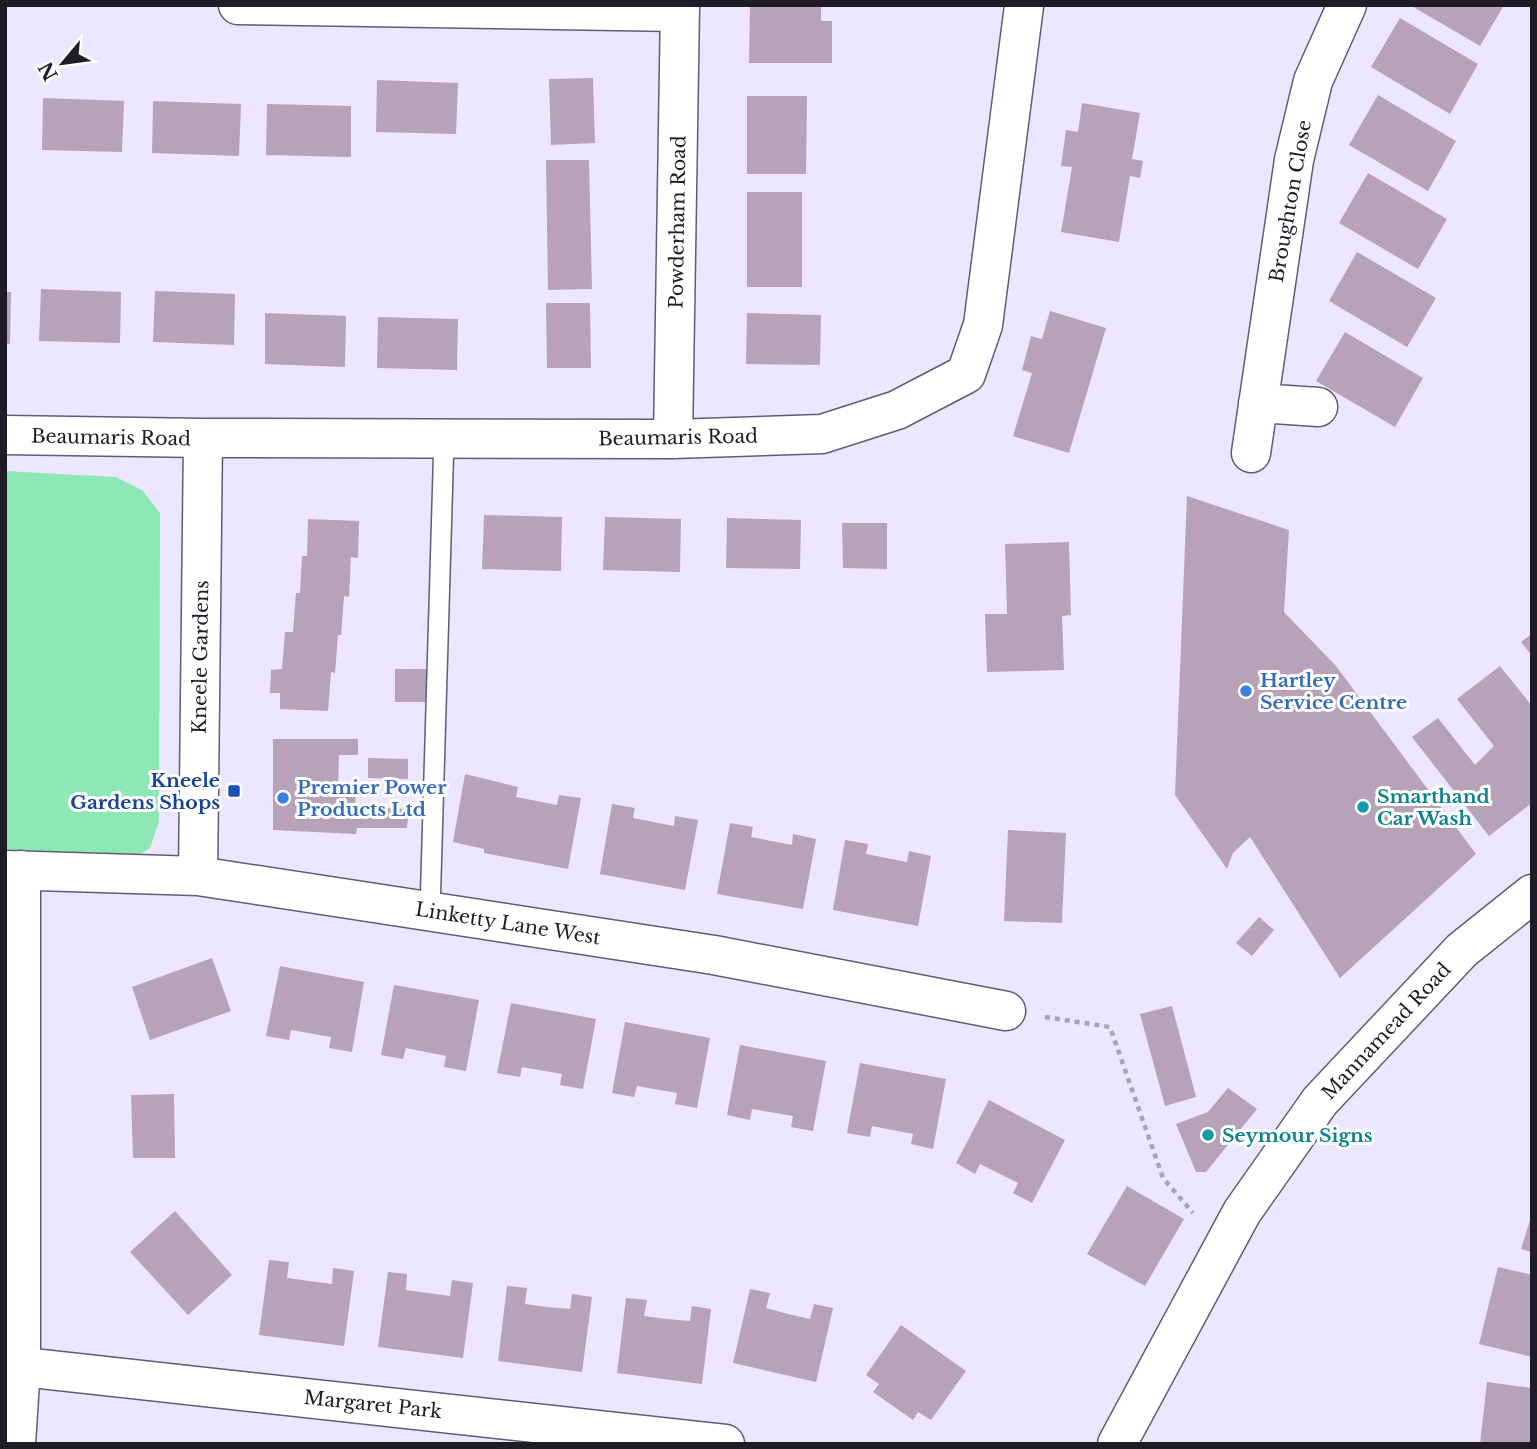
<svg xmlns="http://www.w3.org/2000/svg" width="1537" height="1449" font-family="'Libre Baskerville',serif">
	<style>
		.green { fill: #8ee8b5 }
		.building { fill: #b7a2b9 }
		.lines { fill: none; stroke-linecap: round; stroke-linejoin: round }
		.lane-casing { stroke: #635b75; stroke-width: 22 }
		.street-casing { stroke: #635b75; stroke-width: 41 }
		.secondary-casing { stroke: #635b75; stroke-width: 41 }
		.path { stroke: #a8a3b7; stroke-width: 4.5; stroke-dasharray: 5 5; stroke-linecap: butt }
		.lane { stroke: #fff; stroke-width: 19 }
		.street { stroke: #fff; stroke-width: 38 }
		.secondary { stroke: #fff; stroke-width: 38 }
		.shop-dot { fill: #3f7fe0; stroke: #fff; stroke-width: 2.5 }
		.transit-dot { fill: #1a4fb4; stroke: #fff; stroke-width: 2.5 }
		.culture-dot { fill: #0f9aa8; stroke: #fff; stroke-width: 2.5 }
		.labels { text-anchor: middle; stroke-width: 6; stroke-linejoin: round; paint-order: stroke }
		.street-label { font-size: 19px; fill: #1f1c27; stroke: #fff }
		.shop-label { font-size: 19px; font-weight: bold; fill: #366cbe; stroke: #fff; text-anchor: start }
		.transit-label { font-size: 19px; font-weight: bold; fill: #164399; stroke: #fff; text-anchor: end }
		.culture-label { font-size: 19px; font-weight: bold; fill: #0d838f; stroke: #fff; text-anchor: start }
	</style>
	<rect width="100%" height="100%" fill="#ece6fe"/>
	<path class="green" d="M5 471 116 477 142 490 160 513 159 822 150 848 128 861 5 854Z"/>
	<path class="building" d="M750 5H821V21H832V63H749Z
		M1410 5H1504L1480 46Z
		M1400 18 1478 64 1450 114 1371 67Z
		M593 78 595 143 551 145 549 79Z
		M377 80 458 83 456 134 376 132Z
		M1378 95 1456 141 1428 191 1349 145Z
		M747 96H807L806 174H747Z
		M43 98 124 101 122 152 42 150Z
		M153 101 241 104 239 156 152 153Z
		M1082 103 1140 113 1132 159 1143 161 1140 178 1130 176 1119 242 1061 232 1072 167 1061 166 1066 130 1078 132Z
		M267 104 351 106V157L266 155Z
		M546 160H589L592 289 548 290Z
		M1368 173 1447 219 1418 269 1339 223Z
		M747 192H802V287H747Z
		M1357 252 1436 298 1407 347 1329 301Z
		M41 289 121 292 120 343 39 341Z
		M155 291 235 294 234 345 153 342Z
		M5 292H11L10 344 5 343Z
		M546 303H590L591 368H547Z
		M1050 311 1106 328 1069 453 1013 436 1032 373 1022 370 1031 336 1042 339Z
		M265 313 346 316 345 367 265 364Z
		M747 313 821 315 820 365 746 364Z
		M378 317 458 319 457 370 377 368Z
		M1345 332 1423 378 1395 427 1316 381Z
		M1187 496 1289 530 1284 612 1336 666 1476 854 1340 978 1250 837 1233 853 1227 869 1175 795Z
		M484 515 562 517 561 571 482 569Z
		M605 517 681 519 680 572 603 570Z
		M727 518 801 520 800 569 726 568Z
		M308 519 359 521 358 558 351 557 349 597 344 596 341 635H338L335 673 331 672 328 711 280 709V693H270L271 670 282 669 285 632H293L296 593H300L302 556H307Z
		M842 523H887V569L843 568Z
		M1069 542 1071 615 1062 616 1064 670 987 672 985 614H1007L1005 544Z
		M1532 634V656L1521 642Z
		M1500 666 1532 706V803L1489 836 1412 737 1438 718 1475 765 1494 746 1457 699Z
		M395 669H427V702H395Z
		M273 739H358V755H339L338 789 356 791 355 807 409 809 407 828H357L356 834 273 830Z
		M368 758 408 759V779L368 778Z
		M465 774 518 787 516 797 557 805 559 795 581 798 568 869 484 853V849L453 842Z
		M612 804 635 808 633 818 674 826 675 816 698 820 685 890 600 874Z
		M730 823 753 827 751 837 792 845 793 834 816 839 803 909 717 894Z
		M1008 830 1066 833 1062 923 1004 921Z
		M845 840 868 844 866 854 907 862 909 851 931 856 918 926 833 910Z
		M1259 917 1274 930 1252 956 1236 943Z
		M212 958 231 1011 150 1040 132 987Z
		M280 966 364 982 352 1052 329 1048 331 1037 291 1030 289 1040 266 1036Z
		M394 985 479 1000 466 1071 444 1067 446 1056 406 1048 403 1059 381 1055Z
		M511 1003 596 1019 583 1089 560 1085 562 1074 522 1067 520 1077 497 1073Z
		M1172 1006 1196 1097 1165 1106 1140 1014Z
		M625 1022 710 1038 697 1108 675 1104 677 1093 637 1086 634 1097 612 1093Z
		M740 1045 826 1061 813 1131 791 1127 793 1116 752 1109 750 1120 727 1115Z
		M860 1063 946 1079 933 1149 911 1144 913 1134 872 1126 870 1137 847 1133Z
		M1228 1088 1257 1109 1206 1172H1196L1176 1124 1208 1112Z
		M174 1094 175 1158H133L131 1095Z
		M989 1100 1065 1140 1032 1203 1013 1193 1018 1183 980 1164 975 1174 956 1163Z
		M1127 1186 1184 1219 1145 1286 1087 1254Z
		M175 1211 232 1275 188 1315 130 1252Z
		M1531 1217H1532V1252L1521 1249Z
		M269 1260 289 1262 287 1278 332 1284 333 1268 354 1271 344 1346 259 1335Z
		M1498 1267 1532 1275V1357L1479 1344Z
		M388 1272 407 1274 406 1290 450 1296 452 1280 473 1283 463 1358 378 1347Z
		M507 1286 527 1288 525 1304 547 1307 570 1309 572 1294 592 1297 582 1372 498 1361Z
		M750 1289 770 1293 766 1308 788 1314 810 1319 814 1304 833 1308 816 1382 733 1363Z
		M626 1298 647 1300 644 1316 667 1319 690 1321 692 1306 711 1309 702 1384 617 1373Z
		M901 1325 966 1371 931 1420 918 1412 913 1420 873 1392 879 1384 866 1375Z
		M1487 1382 1532 1388V1444H1480Z"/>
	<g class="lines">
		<g class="lane-casing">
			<path id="lane" d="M430 911 444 438"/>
		</g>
		<g class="street-casing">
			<path id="street" d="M238 5 680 12
				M1258 403 1318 407
				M5 435 203 438 673 439 822 434 897 410 966 374 983 325 1024 6
				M673 439 680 5
				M1251 453 1294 160 1313 81 1347 5
				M5 870 198 876 714 955 1006 1011
				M198 876 203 438
				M5 1365 725 1444
				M16 1444 21 1365V870"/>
		</g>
		<g class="secondary-casing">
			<path id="secondary" d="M1117 1444 1242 1212 1320 1101 1462 950 1532 894"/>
		</g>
		<path class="path" d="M1045 1017 1110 1027 1163 1178 1193 1213"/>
		<use href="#lane" class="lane"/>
		<use href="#street" class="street"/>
		<use href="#secondary" class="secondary"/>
	</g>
	<g class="shop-dot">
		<circle cx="1246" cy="691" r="7"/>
		<circle cx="283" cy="798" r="7"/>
	</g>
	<rect class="transit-dot" x="227" y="784" width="14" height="14" rx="3.5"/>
	<g class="culture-dot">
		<circle cx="1363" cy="807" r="7"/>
		<circle cx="1208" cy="1135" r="7"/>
	</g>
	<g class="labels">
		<g class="street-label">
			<text transform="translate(1290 201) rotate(-80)" y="7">Broughton Close</text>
			<text transform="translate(677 222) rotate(-89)" y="7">Powderham Road</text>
			<text transform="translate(111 437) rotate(1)" y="7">Beaumaris Road</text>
			<text transform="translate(678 437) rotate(-1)" y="7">Beaumaris Road</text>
			<text transform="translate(200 657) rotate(-89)" y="7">Kneele Gardens</text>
			<text transform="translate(508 923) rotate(9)" y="7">Linketty Lane West</text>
			<text transform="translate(1386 1031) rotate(-47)" y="7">Mannamead Road</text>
			<text transform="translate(373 1404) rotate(6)" y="7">Margaret Park</text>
		</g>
		<g class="shop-label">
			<text x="1260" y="687">Hartley<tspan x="1260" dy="22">Service Centre</tspan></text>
			<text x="297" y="794">Premier Power<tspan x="297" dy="22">Products Ltd</tspan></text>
		</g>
		<g class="transit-label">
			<text x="220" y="787">Kneele<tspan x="220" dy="22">Gardens Shops</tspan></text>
		</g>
		<g class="culture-label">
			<text x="1377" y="803">Smarthand<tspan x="1377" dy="22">Car Wash</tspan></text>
			<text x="1222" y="1142">Seymour Signs</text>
		</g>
	</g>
	<rect width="1537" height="1449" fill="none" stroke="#1f1c27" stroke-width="14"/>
	<g transform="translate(63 63) rotate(241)" stroke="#ffffff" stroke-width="5" paint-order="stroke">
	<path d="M0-5L12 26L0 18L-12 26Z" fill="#1f1c27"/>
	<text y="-10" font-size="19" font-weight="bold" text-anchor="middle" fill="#1f1c27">N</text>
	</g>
</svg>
